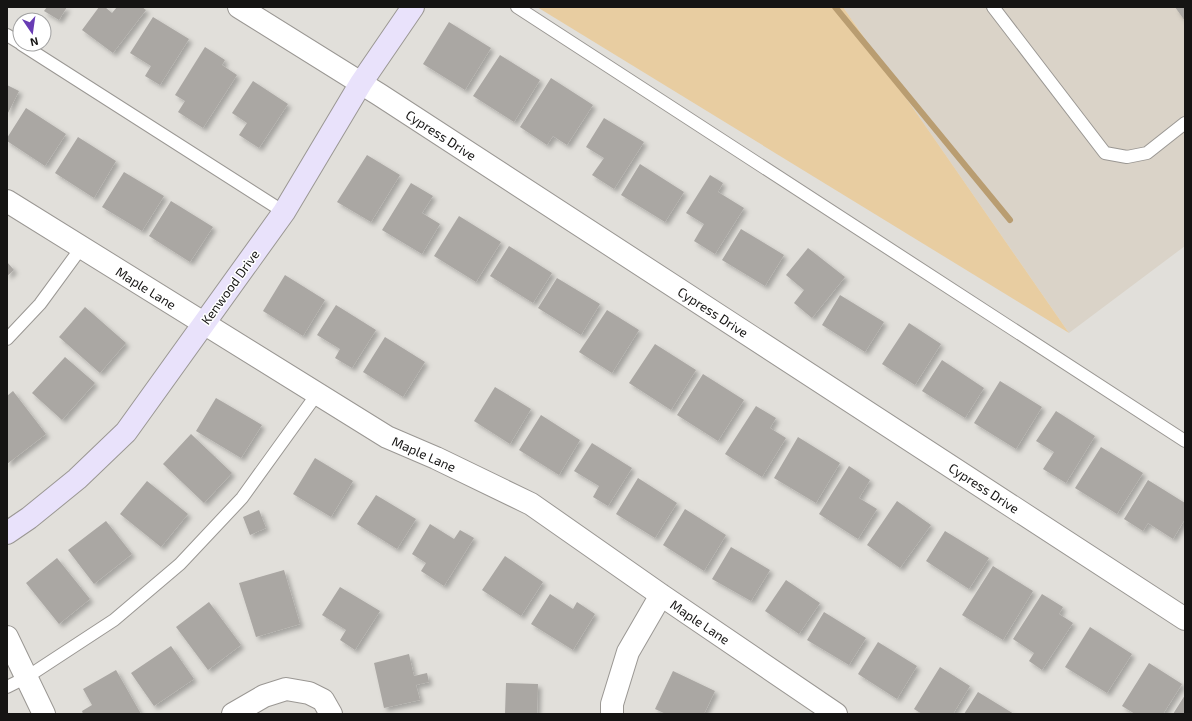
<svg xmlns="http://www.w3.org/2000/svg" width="1192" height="721" font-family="'Exo 2',sans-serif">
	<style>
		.built { fill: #dad3c8 }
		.green { fill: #e8cda1 }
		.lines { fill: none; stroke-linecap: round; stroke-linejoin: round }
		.stream { stroke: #b99d71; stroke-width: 6 }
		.building { fill: #aaa7a3; filter: url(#shadow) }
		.lane-casing { stroke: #9a9793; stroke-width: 14 }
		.street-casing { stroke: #9a9793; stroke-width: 24 }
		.secondary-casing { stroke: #9a9793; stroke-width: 24 }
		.lane { stroke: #fff; stroke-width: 12 }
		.street { stroke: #fff; stroke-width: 22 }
		.secondary { stroke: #e9e2fb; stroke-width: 22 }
		.labels { text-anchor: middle; stroke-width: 3; stroke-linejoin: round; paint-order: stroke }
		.street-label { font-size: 13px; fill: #151413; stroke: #fff }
	</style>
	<defs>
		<filter id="shadow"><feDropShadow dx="3.5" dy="3.5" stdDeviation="2" flood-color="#0004"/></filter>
	</defs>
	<rect width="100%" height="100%" fill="#e1dfda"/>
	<path class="built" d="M843 7H1185V246L1069 333Z"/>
	<path class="green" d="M537 7H843L1069 333Z"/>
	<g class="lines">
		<path class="stream" d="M835 7 1010 220"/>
	</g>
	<path class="building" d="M47 7H67L59 20 44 11Z
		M99 7H105L112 13 117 7H142L146 10 113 53 82 30Z
		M1175 7H1185V21Z
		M153 17 189 39 160 85 145 76 151 66 130 53Z
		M449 22 491 48 465 90 423 64Z
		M205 47 225 60 222 65 237 75 203 128 178 112 185 101 175 95Z
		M500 55 540 80 514 122 473 96Z
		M551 78 593 105 567 145 553 136 547 145 520 127Z
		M253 81 288 104 259 148 239 135 247 123 232 113Z
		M7 85 19 91 7 115Z
		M26 108 66 134 45 166 7 141V138Z
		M604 118 644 142 614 189 592 175 604 158 586 147Z
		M78 137 116 161 94 198 55 173Z
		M367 155 400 175 371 222 337 202Z
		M640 164 684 192 665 222 621 195Z
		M124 172 164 196 142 231 102 207Z
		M710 175 723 183 718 192 744 208 715 254 694 241 704 224 686 213Z
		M411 183 433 196 422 213 440 224 422 254 382 230Z
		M171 201 213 227 190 262 149 236Z
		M459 216 501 242 476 282 434 256Z
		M741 229 784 255 765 286 722 260Z
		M509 246 552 273 533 303 490 276Z
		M808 248 845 277 812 318 794 303 804 290 786 275Z
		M7 262 14 270 7 276Z
		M285 275 325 300 303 336 263 311Z
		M557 278 600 304 581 335 538 308Z
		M840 295 884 322 865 352 822 325Z
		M336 305 376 330 352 368 335 358 340 349 317 335Z
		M85 307 126 343 100 373 59 337Z
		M607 310 639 330 612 373 579 352Z
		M909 323 941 344 915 385 882 364Z
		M385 337 425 362 403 397 363 372Z
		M655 344 696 370 671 410 629 383Z
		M65 357 95 383 62 420 32 393Z
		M942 360 984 388 965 418 922 391Z
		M703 374 744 400 718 441 677 415Z
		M1000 381 1042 407 1016 449 974 423Z
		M495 387 531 409 510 444 474 421Z
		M13 391 46 434 7 464V396Z
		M216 398 262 425 241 458 196 431Z
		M756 406 776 418 770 428 786 438 762 477 725 454Z
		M1056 411 1095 436 1066 483 1043 469 1054 452 1036 441Z
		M541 415 580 440 559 475 519 450Z
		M191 434 232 473 204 503 163 464Z
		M798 437 840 463 816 503 774 478Z
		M592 443 632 468 608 506 593 497 599 486 574 471Z
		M1101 447 1143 473 1117 514 1075 488Z
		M315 458 353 481 331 517 293 494Z
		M849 466 870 480 859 498 877 509 858 539 819 514Z
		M638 478 677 503 655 538 616 514Z
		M1148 480 1185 503V519L1173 539 1148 523 1143 531 1124 519Z
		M147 481 188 514 161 547 120 514Z
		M376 495 416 519 397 549 357 524Z
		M897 501 931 525 900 568 867 545Z
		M685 509 726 535 704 571 663 545Z
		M259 510 266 528 250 535 243 517Z
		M106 521 132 554 94 584 68 550Z
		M430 524 454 539 460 530 474 538 444 586 421 571 426 563 412 554Z
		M945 531 989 558 969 589 926 561Z
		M731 547 770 570 751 601 712 579Z
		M505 556 543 582 521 616 482 590Z
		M57 558 90 599 59 624 26 583Z
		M993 566 1033 591 1003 640 962 615Z
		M284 570 300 624 256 637 239 583Z
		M786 580 820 603 799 634 765 611Z
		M340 587 380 611 355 650 340 640 346 630 322 615Z
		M550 594 573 609 577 602 595 614 573 650 531 624Z
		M1042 594 1063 607 1059 614 1073 623 1042 670 1029 661 1034 653 1013 639Z
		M209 602 241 645 208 670 176 627Z
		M824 612 866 638 849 665 807 640Z
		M1090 627 1132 654 1107 693 1065 667Z
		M878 642 917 666 897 699 858 674Z
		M171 646 194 679 154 706 131 673Z
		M409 654 414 676 427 673 429 682 416 685 420 700 384 708 374 663Z
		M1149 663 1182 684 1163 714H1135L1122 706Z
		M940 667 970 686 953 714H922L914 709Z
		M116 670 141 714H83L82 711 92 705 83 689Z
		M673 671 715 691 704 714H666L655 709Z
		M506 683 538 684 537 714H505Z
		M978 692 1014 714H964Z
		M1185 695V714H1173Z"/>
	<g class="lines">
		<g class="lane-casing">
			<path id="lane" d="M517 7 1185 441
				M993 7 1105 153 1127 157 1147 153 1185 123
				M7 35 20 43
				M21 44 284 212
				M7 339 40 304 81 248
				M7 687 27 677 114 620 180 564 242 498 317 394"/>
		</g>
		<g class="street-casing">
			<path id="street" d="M239 7 380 95 1185 619
				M7 201 387 437 436 458 531 504 661 595 836 714
				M7 637 44 714
				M233 714 264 696 286 689 309 693 323 700 331 714
				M612 714V704L628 652 661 595"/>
		</g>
		<g class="secondary-casing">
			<path id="secondary" d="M7 533 29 518 77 479 126 432 284 212 361 83 413 7"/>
		</g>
		<use href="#lane" class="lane"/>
		<use href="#street" class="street"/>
		<use href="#secondary" class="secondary"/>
	</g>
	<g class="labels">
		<g class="street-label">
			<text transform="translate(441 135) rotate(33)" y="5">Cypress Drive</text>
			<text transform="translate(230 287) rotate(-54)" y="5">Kenwood Drive</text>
			<text transform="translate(146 288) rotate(32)" y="5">Maple Lane</text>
			<text transform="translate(713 312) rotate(33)" y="5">Cypress Drive</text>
			<text transform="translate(424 454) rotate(24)" y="5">Maple Lane</text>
			<text transform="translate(984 488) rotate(33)" y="5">Cypress Drive</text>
			<text transform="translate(700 622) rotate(34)" y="5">Maple Lane</text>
		</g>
	</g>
	<rect width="1192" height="721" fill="none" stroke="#151413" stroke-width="16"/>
	<g transform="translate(32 32) rotate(167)"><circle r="19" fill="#ffffff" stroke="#a1a1a1"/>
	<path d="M0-3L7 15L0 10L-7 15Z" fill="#683cb4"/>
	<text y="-6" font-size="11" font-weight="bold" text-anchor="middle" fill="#151413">N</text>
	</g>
</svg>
